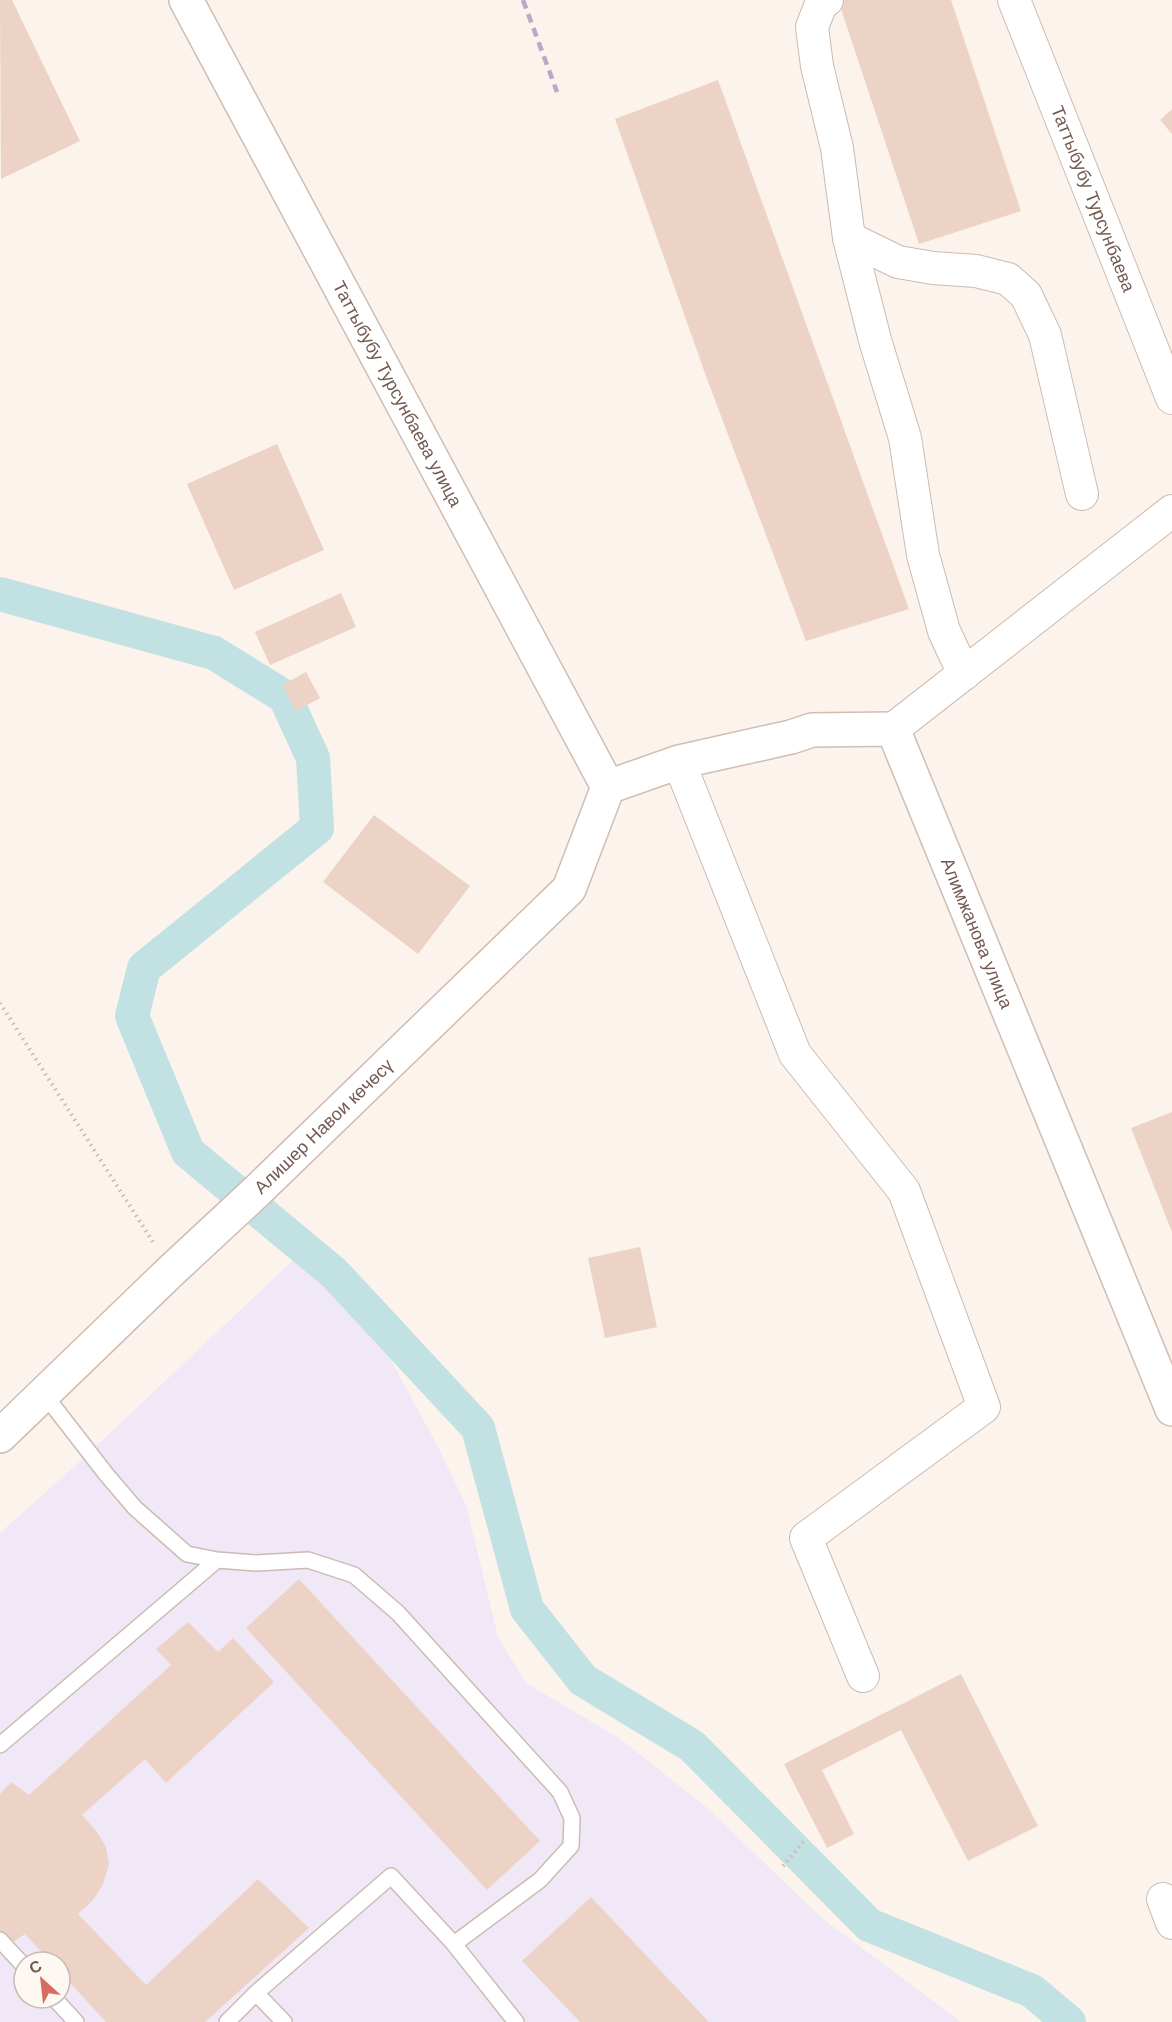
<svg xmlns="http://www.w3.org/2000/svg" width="1172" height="2022" font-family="Helvetica,sans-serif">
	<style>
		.education { fill: #f0e8f7; fill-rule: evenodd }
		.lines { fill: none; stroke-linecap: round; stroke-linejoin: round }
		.canal { stroke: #c2e1e3; stroke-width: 34 }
		.building { fill: #edd2c6 }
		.lane-casing { stroke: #ccbbb2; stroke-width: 18 }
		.street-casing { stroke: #ccbbb2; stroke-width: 34 }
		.secondary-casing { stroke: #d0bdb3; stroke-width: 36 }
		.path { stroke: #d2b5a9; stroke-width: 4; stroke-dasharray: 1.5 4.5; stroke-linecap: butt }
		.lane { stroke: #fff; stroke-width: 15 }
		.street { stroke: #fff; stroke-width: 32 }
		.secondary { stroke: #fff; stroke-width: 33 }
		.rail { stroke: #b6aac4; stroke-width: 4.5; stroke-dasharray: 9 6; stroke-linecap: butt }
		.labels { text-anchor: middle; stroke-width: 5; stroke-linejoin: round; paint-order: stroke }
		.street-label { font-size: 18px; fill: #735a51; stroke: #fdf8f2 }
	</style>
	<rect width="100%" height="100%" fill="#fbf3ec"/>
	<path class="education" d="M303 1251 361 1305 436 1443 466 1505 498 1637 526 1683 619 1738 706 1807 823 1919 961 2022H0V1533L75 1466ZM24 1962H60V1998H24Z"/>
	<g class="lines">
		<path class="canal" d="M0 594 214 653 285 697 313 758 317 828 144 968 132 1016 188 1152 334 1273 478 1428 527 1609 583 1680 692 1746 869 1925 1032 1991 1069 2022"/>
	</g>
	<path class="building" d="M0 0H12L80 141 1 179Z
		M838 0H951L1021 211 919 244Z
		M718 80 909 609 806 641 707 379 615 119Z
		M1172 109V134L1160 120Z
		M277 444 324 550 234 590 187 484Z
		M341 593 356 627 270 665 255 632Z
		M306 672 320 698 296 711 282 685Z
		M374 815 470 886 418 954 323 882Z
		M1172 1112V1232L1131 1128Z
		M640 1247 657 1327 605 1338 588 1258Z
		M299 1579 540 1841 487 1890 246 1628Z
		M188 1622 218 1652 233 1638 274 1682 166 1783 145 1759 82 1815 97 1832 106 1847 109 1864 103 1884 93 1900 78 1914 146 1985 258 1879 309 1928 205 2022H106L60 1972V1962H51L25 1934 10 1944 0 1932V1794L11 1782 29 1795 171 1665 156 1649Z
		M961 1674 1038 1826 968 1861 901 1730 822 1770 854 1834 827 1848 784 1764Z
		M591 1897 709 2022H580L522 1961Z"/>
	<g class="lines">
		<g class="lane-casing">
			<path id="lane" d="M44 1394 106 1474 135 1508 187 1554 217 1560 257 1563 308 1560 354 1575 398 1613 560 1792 572 1818 571 1846 540 1880 454 1944
				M0 1745 217 1560
				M0 1940 24 1966
				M256 1993 391 1876 454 1944 516 2022
				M54 1998 76 2022
				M227 2022 256 1993 284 2022"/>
		</g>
		<g class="street-casing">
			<g id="street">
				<path d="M827 0 821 4 812 27 817 66 837 148 849 238 875 340 905 438 923 555 944 631 964 674"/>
				<path id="s1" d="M1014 0 1172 398"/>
				<path d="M849 238 898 262 933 268 976 271 1008 279 1026 295 1045 335 1082 494"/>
				<path d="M893 729 1172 511"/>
				<path d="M679 762 795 1054 904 1191 984 1407 806 1538 863 1676"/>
				<path d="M1163 1899 1172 1923"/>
			</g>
		</g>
		<g class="secondary-casing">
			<g id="secondary">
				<path id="s2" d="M186 0 608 787"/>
				<path id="s3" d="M608 787 679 762 791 737 812 730 893 729 1172 1409"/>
				<path id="s4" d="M0 1436 172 1270 257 1191 569 889 608 787"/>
			</g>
		</g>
		<path class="path" d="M0 1003 153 1242
			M783 1866 804 1841"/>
		<use href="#lane" class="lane"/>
		<use href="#street" class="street"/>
		<use href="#secondary" class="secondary"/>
		<path class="rail" d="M523 0 557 92"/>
	</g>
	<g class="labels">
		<g class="street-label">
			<text dy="6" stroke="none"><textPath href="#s1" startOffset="214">Таттыбубу Турсунбаева</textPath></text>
			<text dy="6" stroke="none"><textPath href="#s2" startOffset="447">Таттыбубу Турсунбаева улица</textPath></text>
			<text dy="6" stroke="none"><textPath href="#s3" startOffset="514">Алимжанова улица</textPath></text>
			<text dy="6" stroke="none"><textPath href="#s4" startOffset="448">Алишер Навои көчөсү</textPath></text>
		</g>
	</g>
	<g transform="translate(42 1980) rotate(333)"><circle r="28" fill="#fdf8f2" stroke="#c6b9b2" stroke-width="1.5"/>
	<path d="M0-4.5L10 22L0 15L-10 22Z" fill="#d56e60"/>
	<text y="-9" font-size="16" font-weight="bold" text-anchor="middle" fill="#735a51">С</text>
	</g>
</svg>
